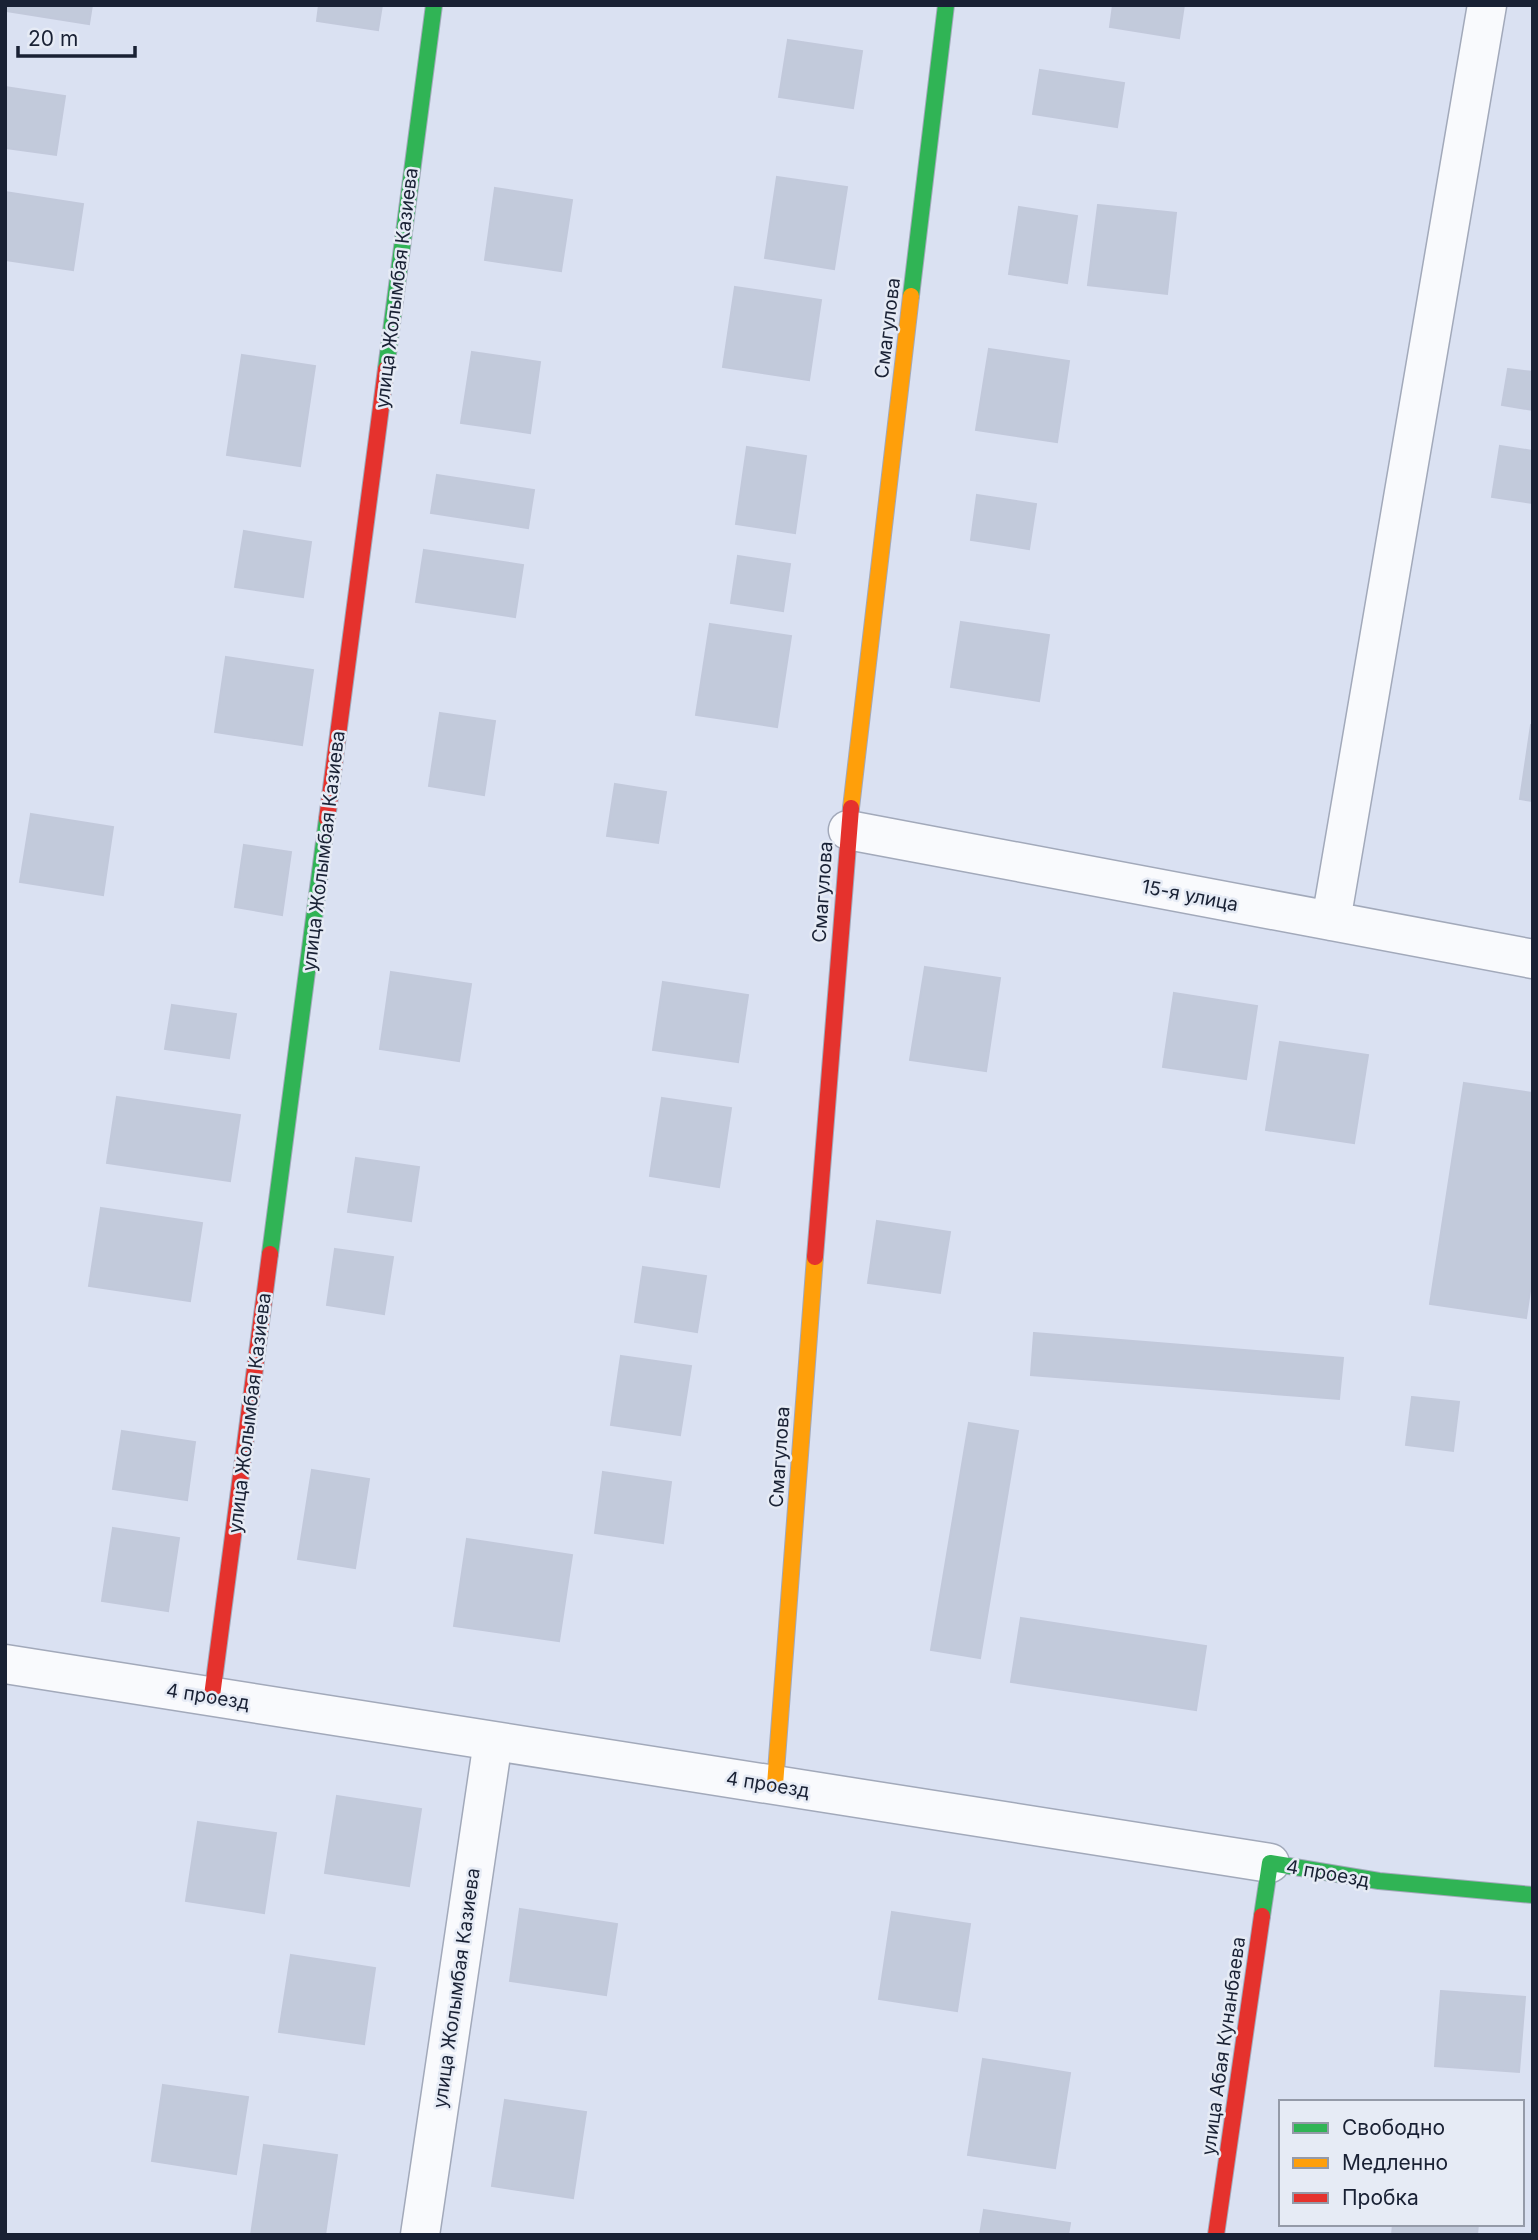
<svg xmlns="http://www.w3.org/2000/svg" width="1538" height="2240" font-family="Inter,sans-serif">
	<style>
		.building { fill: #c2cadb; stroke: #c2c9db; stroke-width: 2 }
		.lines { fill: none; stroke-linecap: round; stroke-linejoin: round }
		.street-casing { stroke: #a2a9ba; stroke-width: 41 }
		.fast-casing { stroke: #a2a9ba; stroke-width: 18 }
		.slow-casing { stroke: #a2a9ba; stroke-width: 18 }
		.jam-casing { stroke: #a2a9ba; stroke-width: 18 }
		.street { stroke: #f9fafd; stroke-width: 38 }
		.fast { stroke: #30b455; stroke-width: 16 }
		.slow { stroke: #ff9f0a; stroke-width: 16 }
		.jam { stroke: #e5322d; stroke-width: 16 }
		.labels { text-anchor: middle; stroke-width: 5; stroke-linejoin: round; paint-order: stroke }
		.street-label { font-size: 19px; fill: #192134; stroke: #e6ebf5 }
	</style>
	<rect width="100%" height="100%" fill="#dae1f2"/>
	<path class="building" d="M7 5H92L89 24 6 11Z
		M319 5H382L378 30 317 21Z
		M1113 5H1184L1179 38 1110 27Z
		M788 40 862 51 853 108 779 97Z
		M1040 70 1124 83 1117 127 1033 114Z
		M5 87 65 96 56 155 5 148Z
		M777 177 847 187 834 269 765 258Z
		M495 188 572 200 561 271 485 260Z
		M5 192 83 204 73 270 5 260Z
		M1098 205 1176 213 1167 294 1088 285Z
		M1019 207 1077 216 1067 283 1009 274Z
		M735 287 821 300 809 380 723 367Z
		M989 349 1069 361 1057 442 976 430Z
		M472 352 540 362 530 433 461 423Z
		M242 355 315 366 300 466 227 455Z
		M1508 369 1533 372V410L1502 405Z
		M1500 446 1533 451V503L1492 497Z
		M747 447 806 456 795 533 736 524Z
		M437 475 534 490 528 528 431 513Z
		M977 495 1036 504 1029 549 971 540Z
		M244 531 311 542 303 597 235 587Z
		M424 550 523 565 515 617 416 602Z
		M738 556 790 564 783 611 731 603Z
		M961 622 1049 635 1039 701 951 687Z
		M710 624 791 636 777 727 696 715Z
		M226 657 313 670 302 745 215 732Z
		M440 713 495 721 484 795 429 786Z
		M1531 725H1533V801L1520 799Z
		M615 784 666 792 658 843 607 836Z
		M31 814 113 827 103 895 20 882Z
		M244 845 291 852 282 915 235 907Z
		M925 967 1000 978 986 1071 910 1060Z
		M391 972 471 984 459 1061 380 1049Z
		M663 982 748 995 738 1062 653 1050Z
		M1174 993 1257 1006 1246 1079 1163 1067Z
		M172 1005 236 1014 229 1058 165 1049Z
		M1280 1042 1368 1055 1354 1143 1266 1130Z
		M1464 1083 1533 1093V1271L1526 1318 1430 1304Z
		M117 1097 240 1115 230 1181 107 1163Z
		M662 1098 731 1108 719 1187 650 1176Z
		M356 1158 419 1167 411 1221 348 1212Z
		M101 1208 202 1223 190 1301 89 1286Z
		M877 1221 950 1232 940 1293 868 1283Z
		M335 1249 393 1257 384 1314 327 1305Z
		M643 1267 706 1276 697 1332 635 1322Z
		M1034 1333 1343 1358 1339 1399 1031 1375Z
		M621 1356 691 1366 680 1435 611 1425Z
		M1412 1397 1459 1402 1453 1451 1406 1445Z
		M969 1423 1018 1431 980 1658 931 1650Z
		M122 1431 195 1442 187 1500 113 1489Z
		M312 1470 369 1479 355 1568 298 1559Z
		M603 1472 671 1482 663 1543 595 1533Z
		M113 1528 179 1538 168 1611 102 1601Z
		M467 1539 572 1555 559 1641 454 1626Z
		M1021 1618 1206 1646 1196 1710 1011 1682Z
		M337 1796 421 1809 409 1886 325 1873Z
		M198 1822 276 1833 264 1913 186 1901Z
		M520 1909 617 1924 606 1995 510 1981Z
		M892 1912 970 1924 957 2011 879 1999Z
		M291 1955 375 1968 364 2044 279 2032Z
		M1441 1991 1525 1997 1519 2072 1435 2066Z
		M983 2059 1070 2073 1055 2168 968 2155Z
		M163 2085 248 2097 236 2174 152 2161Z
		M505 2100 586 2112 573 2198 492 2186Z
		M264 2145 337 2155 325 2235H251Z
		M984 2210 1070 2223 1068 2235H980Z
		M1393 2224H1478L1477 2235H1392Z"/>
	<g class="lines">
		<g class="street-casing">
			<path id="street" d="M848 830 1533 959
				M1331 921 1487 5
				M5 1664 1270 1863
				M420 2235 493 1741"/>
		</g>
		<g class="fast-casing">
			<path id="fast" d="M911 296 946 5
				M386 369 434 5
				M270 1254 327 819
				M1262 1916 1270 1863 1379 1881 1533 1895"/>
		</g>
		<g class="slow-casing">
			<path id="slow" d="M851 808 911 296
				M775 1785 815 1257"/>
		</g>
		<g class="jam-casing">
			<path id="jam" d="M327 819 386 369
				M815 1257 851 808
				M212 1696 270 1254
				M1216 2235 1262 1916"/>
		</g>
		<use href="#street" class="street"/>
		<use href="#fast" class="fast"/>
		<use href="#slow" class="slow"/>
		<use href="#jam" class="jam"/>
	</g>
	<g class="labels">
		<g class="street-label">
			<text transform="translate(396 288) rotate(-83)" y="7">улица Жолымбая Казиева</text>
			<text transform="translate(887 328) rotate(-83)" y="7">Смагулова</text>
			<text transform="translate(323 851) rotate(-83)" y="7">улица Жолымбая Казиева</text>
			<text transform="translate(822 892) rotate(-86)" y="7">Смагулова</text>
			<text transform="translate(1190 895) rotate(11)" y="7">15-я улица</text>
			<text transform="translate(249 1413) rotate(-83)" y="7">улица Жолымбая Казиева</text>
			<text transform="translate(779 1457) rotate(-86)" y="7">Смагулова</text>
			<text transform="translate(208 1696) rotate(9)" y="7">4 проезд</text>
			<text transform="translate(768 1784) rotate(9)" y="7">4 проезд</text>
			<text transform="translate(1328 1873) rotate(10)" y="7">4 проезд</text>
			<text transform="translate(456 1988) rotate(-82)" y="7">улица Жолымбая Казиева</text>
			<text transform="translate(1223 2046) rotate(-82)" y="7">улица Абая Кунанбаева</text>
		</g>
	</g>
	<rect width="1538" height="2240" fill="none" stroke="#192134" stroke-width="14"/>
	<rect x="1279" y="2100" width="245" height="126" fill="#e6ebf5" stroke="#949aa8" stroke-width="2"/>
	<rect x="1293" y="2123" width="35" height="10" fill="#30b455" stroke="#949aa8" stroke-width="2"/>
	<text x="1342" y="2135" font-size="21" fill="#192134">Свободно</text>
	<rect x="1293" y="2158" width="35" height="10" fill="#ff9f0a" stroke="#949aa8" stroke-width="2"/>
	<text x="1342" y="2170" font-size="21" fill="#192134">Медленно</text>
	<rect x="1293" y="2193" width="35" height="10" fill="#e5322d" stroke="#949aa8" stroke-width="2"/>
	<text x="1342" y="2205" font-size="21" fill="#192134">Пробка</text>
	<path d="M18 46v10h117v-10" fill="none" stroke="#192134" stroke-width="3.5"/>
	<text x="28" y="46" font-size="21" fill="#192134" stroke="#e6ebf5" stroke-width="5" paint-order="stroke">20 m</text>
</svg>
